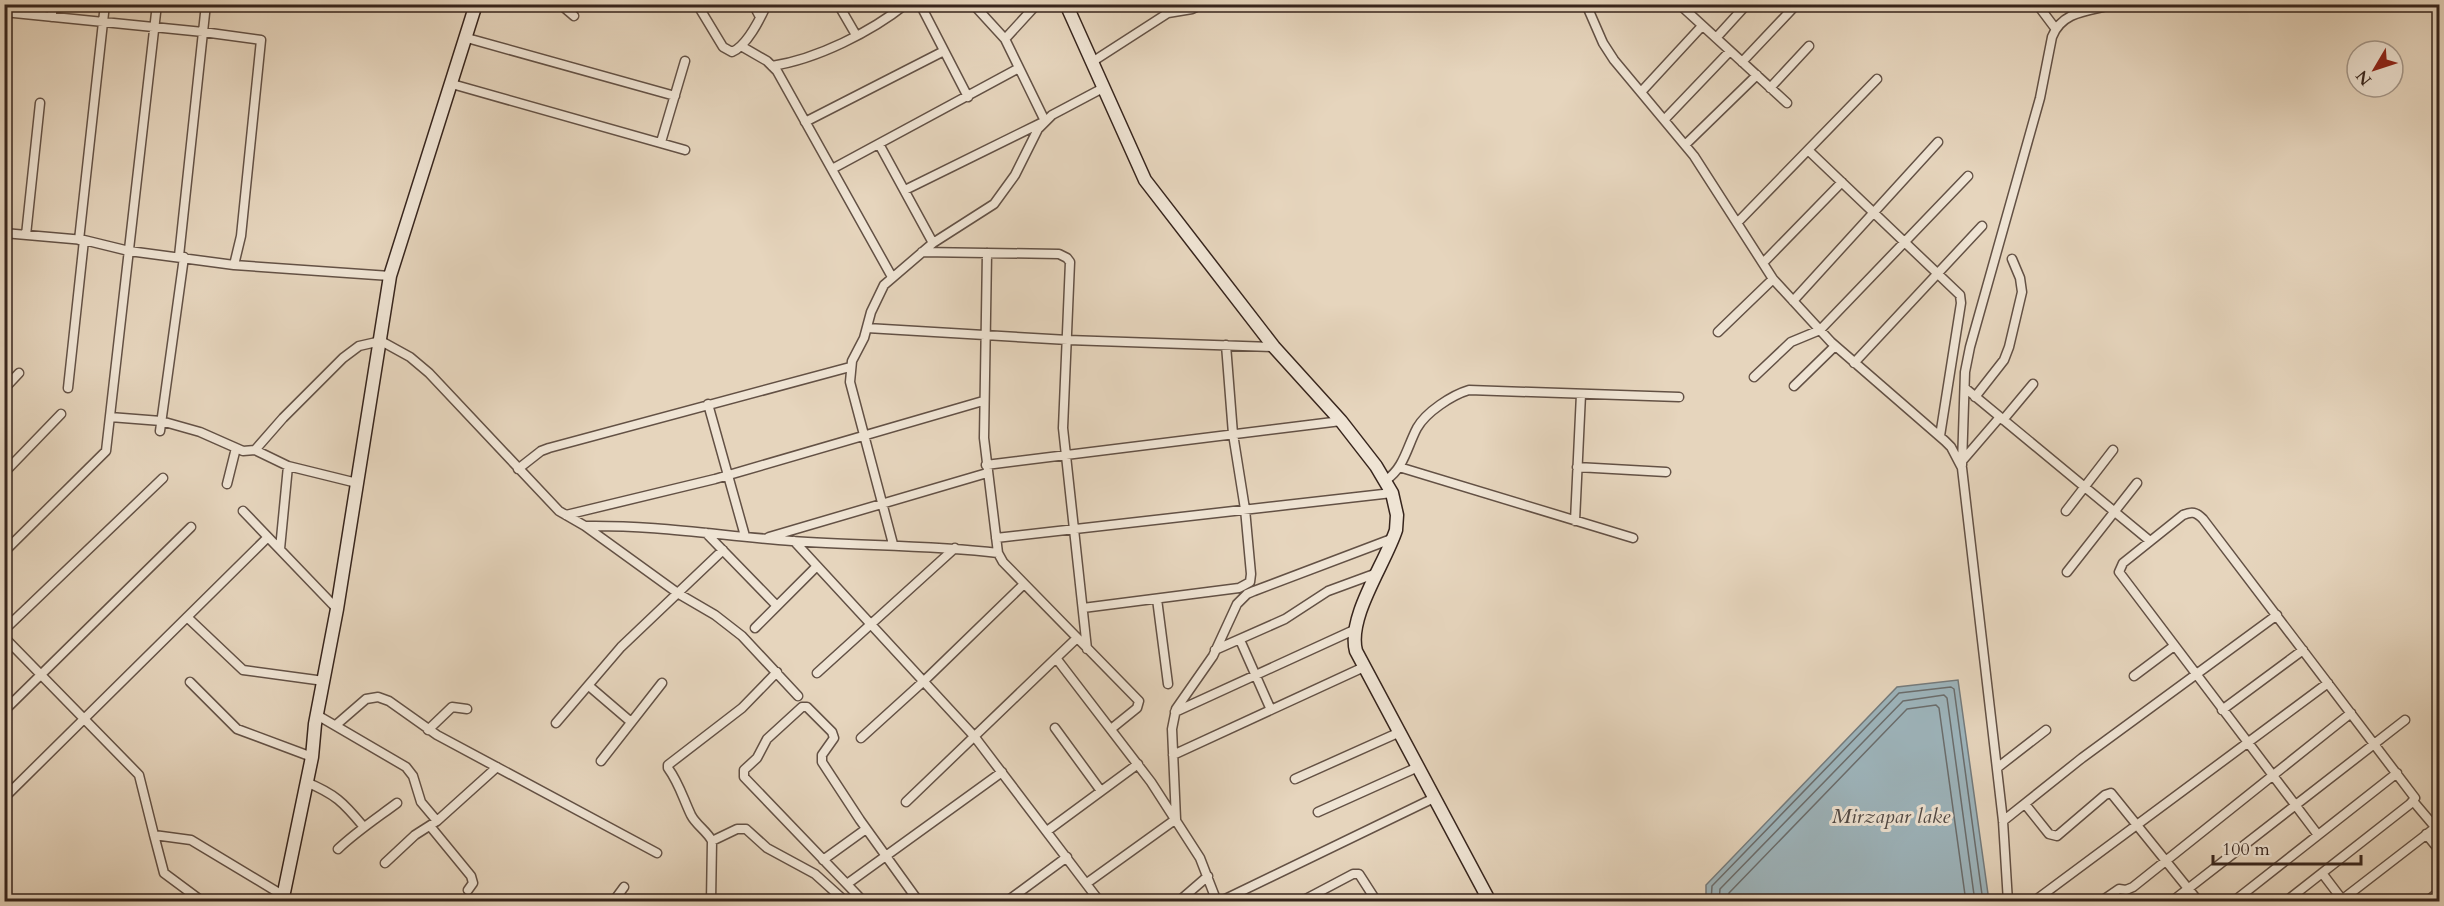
<svg xmlns="http://www.w3.org/2000/svg" width="2444" height="906" font-family="Cardo,serif">
	<style>
		.water { fill: #9db5bd; stroke: #747b7d; stroke-width: 1.5 }
		.lines { fill: none; stroke-linecap: round; stroke-linejoin: round }
		.shore { stroke: #6a6d6d; stroke-width: 1.5 }
		.street-casing { stroke: #635145; stroke-width: 11 }
		.secondary-casing { stroke: #37251d; stroke-width: 15 }
		.street { stroke: #efe4d4; stroke-width: 8 }
		.secondary { stroke: #efe4d4; stroke-width: 12 }
		.labels { text-anchor: middle; stroke-width: 6; stroke-linejoin: round; paint-order: stroke }
		.water-label { font-size: 21px; font-style: italic; fill: #504945; stroke: #efe4d4 }
	</style>
	<rect width="100%" height="100%" fill="#e6d5bd"/>
	<filter id="stains"><feTurbulence type="fractalNoise" baseFrequency=".00333" numOctaves="4"/><feColorMatrix values="0 0 0 0 .2 0 0 0 0 .09 0 0 0 0 .02 0 0 0 .5 -.17"/></filter>
	<radialGradient id="worn" r=".72"><stop offset=".6" stop-color="#630" stop-opacity="0"/><stop offset="1" stop-color="#630" stop-opacity=".3"/></radialGradient>
	<path class="water" d="M1958 680 1989 901H1706V885L1897 687Z"/>
	<g class="lines">
		<path class="shore" d="M1711 902 1712 886 1899 693 1951 687 1954 689 1983 902
			M1719 902 1720 889 1903 701 1944 695 1947 698 1975 902
			M1728 902 1729 893 1907 709 1936 705 1939 708 1966 902"/>
		<g class="street-casing">
			<path id="street" d="M560 4 574 16
				M697 4 723 47 732 52C747 46 760 19 767 4
				M753 4 760 17
				M838 4 856 35
				M920 4 968 97
				M973 4 1005 39 1045 121
				M1586 4 1603 43 1614 60 1694 156 1773 279 1831 342 1945 441 1951 447 1962 468 2003 821 2008 902
				M1679 4 1787 103
				M2037 4 2055 28
				M4 12 203 32 261 40 241 236 234 265
				M52 17V4
				M467 38 675 96
				M1716 38 1747 4
				M1005 39 1037 4
				M741 46 767 61 777 71 892 277
				M1092 62 1168 13 1192 9 1202 4
				M1742 62 1795 6
				M772 66C817 59 871 32 906 4
				M452 84 685 150
				M1770 88 1809 46
				M1641 92 1702 26
				M1665 119 1730 51
				M805 122 944 51
				M661 142 685 61
				M879 144 933 243
				M1685 145 1757 75
				M1808 150 1960 295 1961 303 1940 436
				M832 169 1019 68
				M905 190 1041 123
				M1737 223 1877 79
				M4 233 84 240 129 251 234 265 390 276
				M26 235 40 103
				M79 240 105 4
				M922 252 1059 254 1067 258 1070 262 1063 428 1087 649
				M987 253 984 438 998 553 1003 562 1139 701 1137 708 1111 729
				M179 256 206 4
				M1763 263 1842 182
				M1793 301 1938 142
				M867 328 1068 340 1274 347
				M1718 332 1773 279
				M1854 363 1982 226
				M1754 377 1791 342 1820 330 1968 176
				M1794 386 1835 346
				M68 388 84 240
				M1965 388 2150 541
				M4 389 19 373
				M1975 397 2004 360 2009 347 2022 292 2020 278 2012 259
				M708 404 745 536
				M110 417 161 421 200 432 243 451 255 450 288 466 357 483
				M2003 420 2033 384
				M160 431 184 257
				M255 450 283 418 343 358 359 346 381 341 410 357 429 373 559 511 585 526 679 594 715 615 742 636 798 696
				M1963 460 2000 417
				M986 465 1341 421
				M1962 465 1965 372 1970 347 2040 98 2052 37C2062 10 2091 11 2116 4
				M1399 467 1633 538
				M1577 467 1666 472
				M518 469 541 451 549 448 850 367
				M4 473 61 414
				M1386 480C1404 468 1407 447 1417 428 1426 412 1452 395 1469 390L1679 397
				M227 484 236 448
				M243 511 337 609
				M2066 511 2113 450
				M566 515 715 479 983 401
				M1575 521 1581 394
				M586 526C655 525 723 536 792 541 861 546 930 545 998 553
				M706 533 777 606
				M769 537 987 473
				M996 538 1392 493
				M794 541 974 736 1100 902
				M893 544 850 382 852 361 864 338 871 312 884 285 933 243 994 204 1015 175 1038 129 1052 115 1103 88
				M280 549 288 466
				M4 552 106 451 157 4
				M2067 572 2137 483
				M1157 599 1168 684
				M1083 608 1239 588 1250 582 1251 574 1245 509 1233 434 1226 345
				M187 617 243 670 324 681
				M755 628 817 566
				M4 630 163 478
				M4 637 139 775 154 835 191 840 284 896
				M1240 640 1271 710
				M1215 650 1285 619 1328 591 1377 573
				M1056 658 1077 638
				M817 673 955 548
				M2134 676 2174 646
				M190 682 237 729 312 757
				M589 686 631 722
				M2222 710 2303 650
				M4 711 191 527
				M1175 712 1354 630
				M317 715 406 767 413 776 421 802 437 821
				M556 723 621 647 723 550
				M336 725 366 699 378 697 389 701 437 735 657 853
				M1055 728 1101 791
				M428 730 452 707 467 709
				M861 738 925 680 1024 584
				M1173 755 1364 667
				M601 761 662 683
				M1997 768 2046 730
				M1295 779 1400 732
				M306 782C335 794 343 802 363 826
				M4 798 268 537
				M2413 801 2435 827
				M906 802 1056 658 1151 782 1200 858 1217 902
				M2025 804 2049 834 2057 836 2105 795 2111 793 2199 902
				M1318 812 1418 767
				M2003 821 2082 758 2277 615
				M430 826 471 876 473 883 468 890
				M1047 831 1138 764
				M2426 834 2440 851
				M154 835 164 873 203 902
				M712 841 737 829H746L767 848 815 874 846 902
				M338 849C357 831 377 818 397 803
				M823 860 866 829
				M385 863 415 835 437 821 497 767
				M2322 873 2344 902
				M1087 883 1176 819 1172 729 1176 709 1213 656 1237 604 1247 594 1254 591 1394 538
				M847 884 1002 772
				M613 902 624 887
				M711 902 712 841C707 831 696 825 691 815 683 798 679 783 668 768V765L742 708 777 672
				M864 902 744 777V770L757 758 767 739 802 707H807L832 732 834 738 822 755V762L860 820 919 902
				M1006 902 1067 857
				M1178 902 1208 876
				M1219 902 1434 798
				M1300 902 1353 874H1359L1377 902
				M2033 902 2328 683
				M2100 902 2119 889 2126 890 2133 887 2351 713
				M2171 902 2405 720
				M2233 902 2397 773
				M2285 902 2410 804 2415 798 2203 519C2196 512 2192 511 2183 515L2123 563 2119 572 2318 835
				M2339 902 2440 824
				M2426 902 2440 891"/>
		</g>
		<g class="secondary-casing">
			<path id="secondary" d="M1066 4 1145 180 1274 347 1341 421 1376 466 1392 493 1397 515 1396 530C1385 564 1347 617 1356 651L1490 902
				M282 902 312 757 315 724 337 609 390 276 476 4"/>
		</g>
		<use href="#street" class="street"/>
		<use href="#secondary" class="secondary"/>
	</g>
	<g class="labels">
		<g class="water-label">
			<text x="1891" y="823">Mirzapar lake</text>
		</g>
	</g>
	<rect width="2444" height="906" fill="none" stroke="#e6d5bd" stroke-width="24"/>
	<rect x="6" y="6" width="2432" height="894" fill="none" stroke="#37251d" stroke-width="3"/>
	<rect x="12" y="12" width="2420" height="882" fill="none" stroke="#37251d" stroke-width="1.5"/>
	<g transform="translate(2375 69) rotate(231)"><circle r="28" fill="#efe4d4" stroke="#a5988b" stroke-width="1.5"/>
	<path d="M0-4.5L10 22L0 15L-10 22Z" fill="#8f2418"/>
	<text y="-9" font-size="16" font-weight="bold" text-anchor="middle" fill="#37251d">N</text>
	</g>
	<path d="M2213 855v9h148v-9" fill="none" stroke="#37251d" stroke-width="3"/>
	<text x="2222" y="855" font-size="18" fill="#37251d" stroke="#efe4d4" stroke-width="4.5" paint-order="stroke">100 m</text>
	<rect width="100%" height="100%" filter="url(#stains)"/>
	<rect width="100%" height="100%" fill="url(#worn)"/>
</svg>
